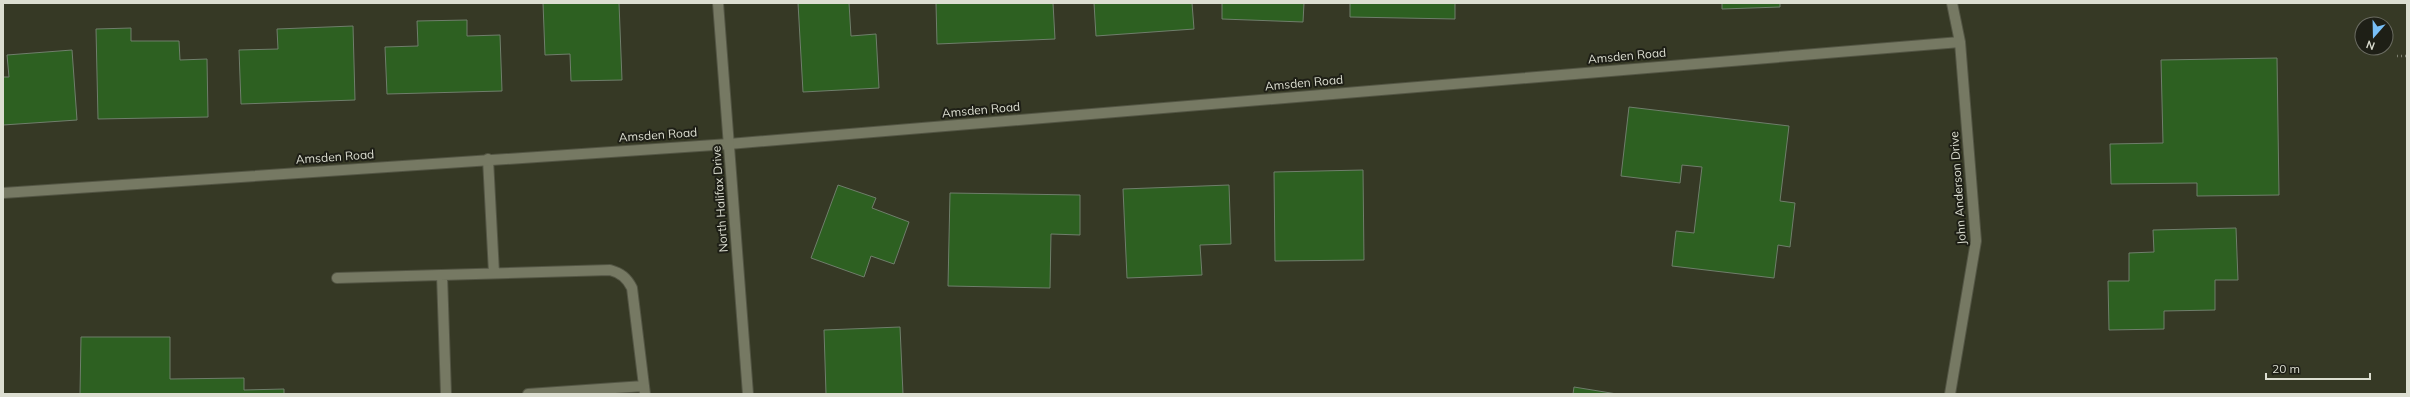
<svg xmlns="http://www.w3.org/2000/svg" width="2410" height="397" font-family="Mulish,sans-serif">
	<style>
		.building { fill: #2d6021; stroke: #6f7e6b }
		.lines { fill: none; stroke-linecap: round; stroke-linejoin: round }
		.lane-casing { stroke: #535544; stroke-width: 12 }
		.street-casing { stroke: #535544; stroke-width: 12 }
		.secondary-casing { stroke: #535544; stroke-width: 12 }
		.path { stroke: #7b7e6d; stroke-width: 2.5; stroke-dasharray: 1 3; stroke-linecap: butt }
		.lane { stroke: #767963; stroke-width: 10 }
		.street { stroke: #767963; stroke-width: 10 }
		.secondary { stroke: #767963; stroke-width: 10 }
		.labels { text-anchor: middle; stroke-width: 4; stroke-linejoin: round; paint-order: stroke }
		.street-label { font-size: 12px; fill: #dcded1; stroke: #1e1f16 }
	</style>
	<rect width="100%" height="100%" fill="#363925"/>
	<path class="building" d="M543 3H619L622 80 571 81 570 54 545 55Z
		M798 3H849L851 36 876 34 879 88 803 92Z
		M936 3H1053L1055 39 937 44Z
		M1094 3H1192L1194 29 1096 36Z
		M1222 3H1304L1303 22 1222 19Z
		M1350 3H1455V19L1350 17Z
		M1722 3H1780V7L1722 9Z
		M467 20V36L500 35 502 91 387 94 385 47 418 46 417 21Z
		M353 26 355 100 241 104 239 50 278 49 277 29Z
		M131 28V41H179L180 60 207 59 208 117 98 119 96 29Z
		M72 50 77 120 3 125V77H9L7 55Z
		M2277 58 2279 195 2197 196V183L2111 184 2110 144 2163 143 2161 60Z
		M1629 107 1789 126 1780 201 1795 203 1790 247 1778 245 1774 278 1672 266 1676 231 1694 233 1702 167 1682 165 1680 183 1621 176Z
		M1363 170 1364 260 1275 261 1274 172Z
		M838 185 876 198 872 208 909 222 894 264 871 256 864 277 811 258Z
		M1229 185 1231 244 1200 245 1202 275 1127 278 1123 189Z
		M950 193 1080 195V235L1051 234 1050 288 948 286Z
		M2236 228 2238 280H2215V310L2164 311V329L2109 330 2108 281H2129V253L2154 252 2153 230Z
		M900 327 903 394H826L824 330Z
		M81 337H170V379L244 378V390L284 389V394H80Z
		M1574 387 1617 394H1573Z"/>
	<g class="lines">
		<g class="lane-casing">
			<path id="lane" d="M488 159 494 273
				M442 275 446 394
				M337 278 610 270C621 273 627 278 632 288L645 394
				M528 394 644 386"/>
		</g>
		<g class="street-casing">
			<path id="street" d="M3 193 729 144 1960 42
				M1950 394 1976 241 1960 42 1952 3"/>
		</g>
		<g class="secondary-casing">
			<path id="secondary" d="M718 3 748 394"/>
		</g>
		<path class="path" d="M2397 56H2407"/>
		<use href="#lane" class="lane"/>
		<use href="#street" class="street"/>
		<use href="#secondary" class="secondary"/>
	</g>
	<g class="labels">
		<g class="street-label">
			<text transform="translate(1627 56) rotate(-5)" y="4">Amsden Road</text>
			<text transform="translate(1304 83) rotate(-5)" y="4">Amsden Road</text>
			<text transform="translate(981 110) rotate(-5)" y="4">Amsden Road</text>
			<text transform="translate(658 135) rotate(-4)" y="4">Amsden Road</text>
			<text transform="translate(335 157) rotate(-4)" y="4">Amsden Road</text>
			<text transform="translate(1958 188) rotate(-94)" y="4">John Anderson Drive</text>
			<text transform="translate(720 199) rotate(-94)" y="4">North Halifax Drive</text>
		</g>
	</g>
	<rect width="2410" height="397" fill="none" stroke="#dcded1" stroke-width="8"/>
	<g transform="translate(2374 36) rotate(200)"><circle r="19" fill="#1e1f16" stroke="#6a6b61"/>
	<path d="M0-3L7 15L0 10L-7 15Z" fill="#78bff7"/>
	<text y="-6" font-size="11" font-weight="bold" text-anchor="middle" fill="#dcded1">N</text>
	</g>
	<path d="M2266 373v6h104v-6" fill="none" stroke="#dcded1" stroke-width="2"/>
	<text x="2272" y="373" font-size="12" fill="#dcded1" stroke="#1e1f16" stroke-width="3" paint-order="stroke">20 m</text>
</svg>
